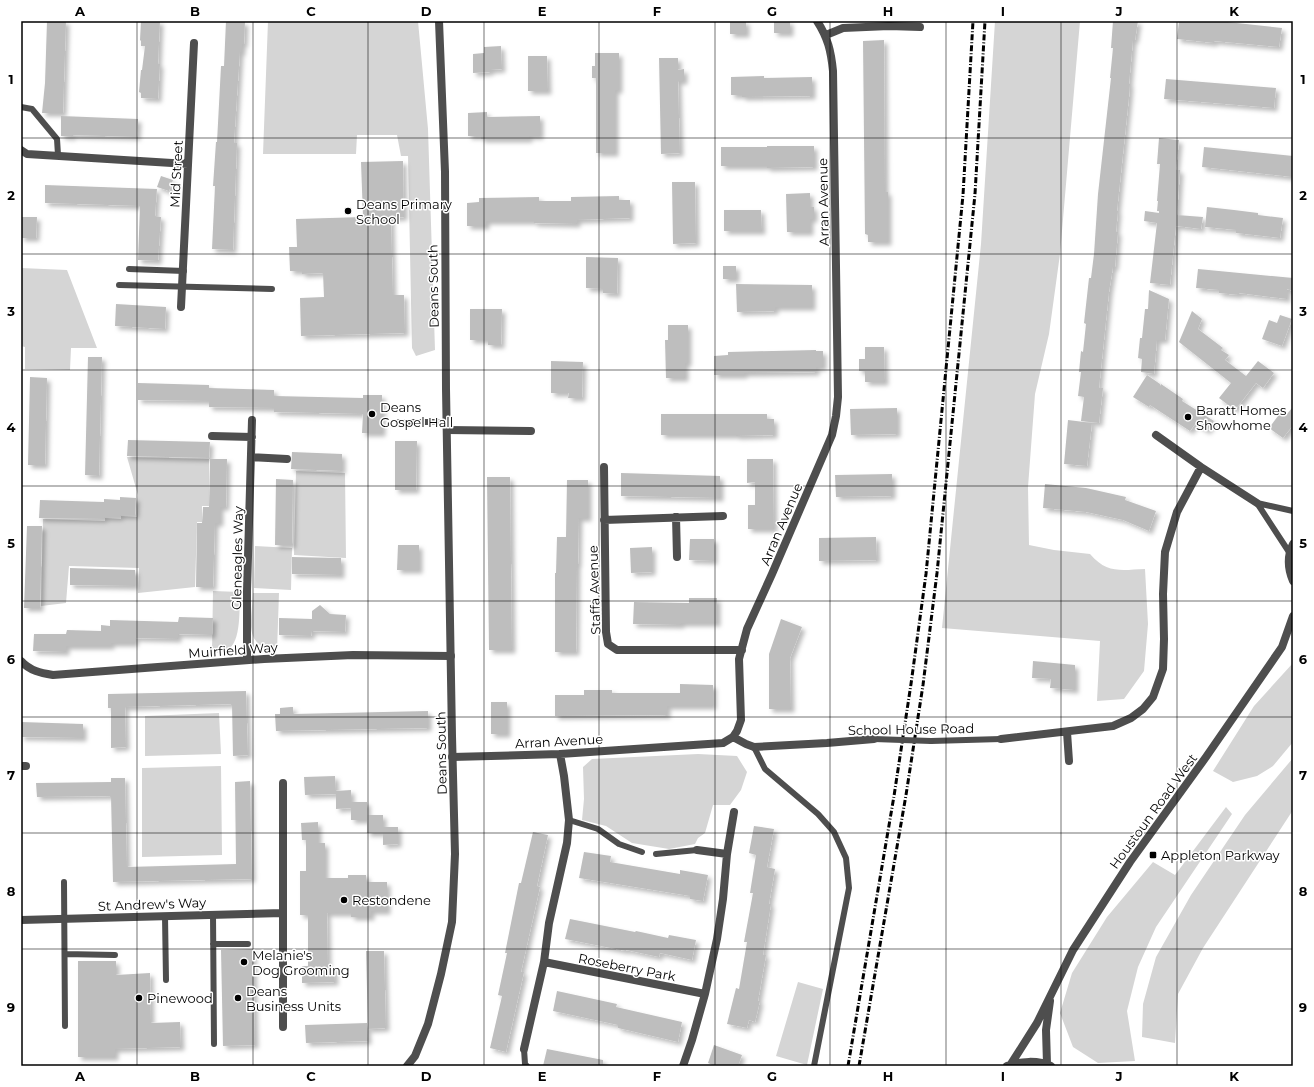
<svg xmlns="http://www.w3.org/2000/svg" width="1314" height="1087" font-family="Montserrat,sans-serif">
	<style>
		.green { fill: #d5d5d5 }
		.building { fill: #bebebe; filter: url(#shadow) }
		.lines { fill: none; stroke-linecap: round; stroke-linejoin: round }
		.service { stroke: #4e4e4e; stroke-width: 6 }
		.pedestrian { stroke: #4e4e4e; stroke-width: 8 }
		.minor { stroke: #4e4e4e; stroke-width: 8 }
		.tertiary { stroke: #4e4e4e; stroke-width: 8 }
		.rail { stroke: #000; stroke-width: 3; stroke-dasharray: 6 2 1 2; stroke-linecap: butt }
		.service-bridge { stroke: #4e4e4e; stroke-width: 6 }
		.grid { fill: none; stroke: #000; stroke-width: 1; stroke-opacity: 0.55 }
		.poi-dot { fill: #000; stroke: #fff; stroke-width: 1.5 }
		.labels { text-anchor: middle; stroke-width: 3; stroke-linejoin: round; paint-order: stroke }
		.street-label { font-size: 13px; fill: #000; stroke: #fff }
		.poi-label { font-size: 13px; fill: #000; stroke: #fff; text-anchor: start }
		.neatline { fill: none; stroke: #000; stroke-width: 1.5 }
		.grid-label { font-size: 13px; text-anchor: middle; font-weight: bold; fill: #000 }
	</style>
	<defs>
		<filter id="shadow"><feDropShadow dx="3.5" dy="3.5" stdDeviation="2" flood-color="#0004"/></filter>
	</defs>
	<rect width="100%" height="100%" fill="#fff"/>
	<path class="green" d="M268 21H418L428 129 435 350 416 356 412 348 408 156H401L397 135H357L356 154H263Z
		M995 21H1080L1060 254 1049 334 1035 394 1028 487 1029 545 1054 550 1090 554C1107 574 1121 570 1145 569L1148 624 1144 671 1124 699 1097 701 1100 641 942 628 981 244Z
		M21 268 67 270 97 348H71L70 370 25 369V347L21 346Z
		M127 457 209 459V506H202V522H197L195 587 138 593 139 568 69 566 66 603 41 606 43 519 105 521V518L121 519V516L137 517 138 495Z
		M296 471 345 473 346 558 294 555Z
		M255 546 292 548 291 590 254 588Z
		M213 591 240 592C239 607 242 643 227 650 222 653 217 652 212 653Z
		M253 593H279L277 651C242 646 252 620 253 593Z
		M1293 663V742L1273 766 1257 776 1233 782 1213 771 1254 706Z
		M219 713 221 754 145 756V716Z
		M698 754 737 756 747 772 741 790 730 805H713L705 833 698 838 695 844 669 849 632 843 606 826 582 820 584 799 583 767 592 759Z
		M1293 758V810L1203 948 1178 994 1175 1043 1142 1037 1143 1004 1156 957 1191 895 1245 815Z
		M221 766 222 855 142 857V768Z
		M1226 807 1232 814 1156 927 1138 967 1127 1011 1135 1061 1098 1063 1073 1047 1060 1013 1072 973 1107 917 1153 862 1175 875Z
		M798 982 823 989 807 1065 776 1056Z"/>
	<path class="building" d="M47 21H66L63 113H42L45 83Z
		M141 21H160L158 64H160L158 99 141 98V93L139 92 141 70H142L145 46H141V41L140 40Z
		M226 21 245 22 244 44H242V52H240L237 96 234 143H237L233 250 212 249 215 186H213L216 142H217L221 66H224Z
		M730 21H746V34H730Z
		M774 21H790V33H774Z
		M1113 21H1138L1135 40H1133L1129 84H1130L1129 97 1117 211H1118L1116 232H1118L1115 267H1113L1109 292 1099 388H1103L1099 423 1081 421 1084 397 1078 396 1081 372H1079L1081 351 1083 352 1086 324 1084 323 1089 278H1091L1094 254 1098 194 1111 78H1110L1113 48H1111Z
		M1179 21H1218L1282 28 1279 47 1214 41V43L1177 39Z
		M884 40 885 192H888V242H868V235L865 234 863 41Z
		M501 46 502 69 490 70V72L473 73V54L484 53V47Z
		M595 53H619V90H615V153H596V78H592V66H595Z
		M528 56H547L548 91H528Z
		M659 58H678V70L684 69V81H678L680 153 661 154Z
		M764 76V78L812 77V96L742 97V95H731V77Z
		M1166 79 1276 88 1274 108 1164 99Z
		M487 112V117L540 116V136H529V139H481V136H468V113Z
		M61 116 138 119 137 137 72 135V137L61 136Z
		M1159 138 1179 140 1176 170H1180L1177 215 1203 217 1201 229 1176 226 1170 285 1150 283 1157 223 1144 221 1145 211 1159 213V211H1157L1158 201H1157L1160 164H1157Z
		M767 146H814V167L767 168V166H721V147H767Z
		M1204 147 1293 156 1292 177 1202 167Z
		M403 161 404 217 391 218 393 295H404L405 333 301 336 300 298 324 297 323 273 302 274V271H290L289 247H297L296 219 363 217 361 162Z
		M161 176 173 180 169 191 157 187Z
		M672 182H695L696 243 673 244Z
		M45 185 157 189 155 216 161 217 158 261 138 260 140 206 45 203Z
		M810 193V207H814V219H810V232H787L786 194Z
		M619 196V200H630V218L577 220V224L534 223V221H486V226H467V203L479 202V198L539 197V201H571V197Z
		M1207 207 1234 210 1258 213V215L1283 218 1280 238 1236 233V230L1205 227Z
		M724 210H761L762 231H724Z
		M21 217H37L36 238H21Z
		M586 257 618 258 617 294 603 293V289L586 288Z
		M723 266H736V279H723Z
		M1198 269 1293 278V291L1287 289V299L1239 293V295L1219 293V290L1196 288Z
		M736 284 812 285V307H775V311L737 312Z
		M1149 290 1169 299 1165 340H1157L1154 374 1141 372 1142 359 1138 358 1140 338H1142L1145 309H1148Z
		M116 304 166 307 165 329 115 326Z
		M470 309H502L501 345H488V340H470Z
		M1192 311 1202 319 1198 329 1223 348 1221 350 1229 355 1225 360 1246 376 1258 361 1274 373 1263 388 1256 383 1235 410 1219 398 1231 383 1179 342Z
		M1280 315 1292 319 1282 346 1262 339 1269 320 1277 323Z
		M668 325H688V363H685V378H666L665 340H668Z
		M865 347H884L885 382H865V371H859V359H865Z
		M816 350V351H823V367H816V372L744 373V375H714V356L728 355V352Z
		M88 357H102L99 476 85 475Z
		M551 361 583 362 582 398H568L569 393H551Z
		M1147 375 1160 384V386L1161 384 1183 399 1182 401 1214 421 1207 431 1195 424 1190 431 1150 405 1149 407 1133 397Z
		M30 377 47 378 45 465H28Z
		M138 383 209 385V388L274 390V396L363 398V395H382V433H362L363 414 274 412V408L209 407V401L138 400Z
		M1293 407V425L1283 438 1269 428 1281 412 1286 415Z
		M897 408V434L851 435 850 409Z
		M661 414H767V419H774V435L736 436V435H661Z
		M1068 420 1092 423 1087 466 1064 464Z
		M128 440 210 442 209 458 127 456Z
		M395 441H417L416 490H395Z
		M292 452 342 454V471L291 469Z
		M210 459H227L226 507H220V523H215L213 587H196L197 523H202L203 507H209Z
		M747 459H773L774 529H748V505H755V482L747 483Z
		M621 473 720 476V498L621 496Z
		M892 474V496L836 497 835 475Z
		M487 477H510L512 650H489Z
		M276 479 293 480 292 545H275Z
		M567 480H588V518H579L578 564H577L576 652H555V573H556L557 537H566Z
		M1045 484 1086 488 1126 497 1125 500 1156 511 1149 531 1123 520 1086 512 1043 508Z
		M120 497 136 498 135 515H120V517H104V519L39 518 40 500 104 502V499L120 500Z
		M27 526H42L40 608H24Z
		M876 537 877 560 819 561V538Z
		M690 539H714V561L689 560Z
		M398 545H419V570H397Z
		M652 547V572L631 573 630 548Z
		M292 557 341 558V575L292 574Z
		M70 568 135 570V586L70 585Z
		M689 598H717V623H681V625L633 624 634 602 689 603Z
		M320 605 330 614 346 615 345 632 312 631 311 636 279 635V618L312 619V611Z
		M179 617 213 618 212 635 178 634V639L135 638V643H111V646H66V652L33 651 34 634H66L67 630 101 631V625L110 626V620L178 622Z
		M781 619 802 627 790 658 791 709H769V654Z
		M1033 661 1075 665V690L1050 688 1051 679 1032 678Z
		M680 684 713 685V706H667V715L555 716V695H584V690H612V693H680Z
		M246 691 248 755 233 756 232 704 125 707 126 747 111 748V708H108V694Z
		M491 702H507V734H491Z
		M291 707H293V714L428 711V728L276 731 275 714H280V708Z
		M21 722 83 724V738L21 737Z
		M335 776 336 791 351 790V802H367V815H383V833H367V820H351V808L336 809V794L305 795 304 777Z
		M111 778H125L127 867 236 864 235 782 250 781 252 879 113 882 111 796 37 797 36 783 111 782Z
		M318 822V843H325V878H348V875H366L367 882H387V911H371V917H351V913H327L328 967H334L335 982 302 983V966H308V915H300V871H306V840H302L301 823Z
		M754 826 774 829 767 867 775 869 769 904H771L763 955H766L758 1001H760L755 1022 749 1020 747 1028 727 1024 736 988 739 989 747 942H744L753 893H750L756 855 749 853Z
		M383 827H398V844L383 845Z
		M533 832 548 835 537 886 540 887 521 972H524L506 1052 490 1048 502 996 498 995 507 953H505L519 883H521Z
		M584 852 611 856 610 862 680 874V870L708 875 703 901 690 899V896L579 878Z
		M570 919 635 932 636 931 668 938 669 935 696 940 692 960 660 953 659 957 626 950V951L565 939Z
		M253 949 255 1045 223 1046 221 950Z
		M366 951H384L386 1028 368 1029Z
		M78 961H116V975L150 973 151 1023 180 1022 181 1047 115 1049V1057H78Z
		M557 991 617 1004 616 1007 682 1022 678 1042 618 1028V1025L553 1011Z
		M367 1023 368 1041 306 1043 305 1025Z
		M714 1045 742 1055 738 1066H715L708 1063Z
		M547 1049 603 1060V1066H543Z"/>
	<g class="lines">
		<path class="service" d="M21 107 32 109 57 139 58 155
			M129 269 184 271
			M119 285 272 289
			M399 422H447
			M1257 503 1289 552
			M1257 503 1293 511
			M931 741 1001 739
			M754 747 765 769 818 814 834 832 846 858 849 888 814 1066
			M569 820 598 829 619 844 642 852
			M656 854 697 850
			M64 882 65 1026
			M213 914 214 1044
			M165 916 166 980
			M213 944H248
			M65 954 115 955
			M524 1049 525 1064 527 1066"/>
		<path class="pedestrian" d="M21 766H26"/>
		<path class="minor" d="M826 35 843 28 889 26 920 27
			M21 150 27 154 188 164
			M181 307 194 43
			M447 430 531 431
			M1156 435 1201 467 1257 503
			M212 436 252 437
			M251 457 287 459
			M604 467 606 632 608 644 617 650H742
			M676 517 677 557
			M604 520 723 516
			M247 660V591L252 420
			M21 661C30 671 41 673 53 675L264 659 353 655 451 656
			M1067 732 1069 761
			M733 737 746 744 754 747 827 743 874 739
			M1001 739 1113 726 1131 718 1143 709 1153 697 1163 669 1164 639 1163 594 1165 552 1177 512 1201 467
			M452 757 560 754 723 743 733 737 737 731 741 720 739 659 747 629 772 574 832 435 836 416 838 397 833 71C831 51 828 38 817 21
			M697 850 727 854
			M21 920 283 913
			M544 962 705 994 717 939 723 899 727 854 734 812
			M283 1027V783
			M524 1049 544 962 549 923 567 843 569 820 564 776 560 754
			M683 1066 692 1040 705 994"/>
		<path class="tertiary" d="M1293 544C1287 556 1288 569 1293 581
			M1011 1064 1037 1023 1073 950 1130 862 1206 757 1282 647 1293 616
			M1047 1064 1046 1030 1050 1001
			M407 1066 415 1056 428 1024 441 974 452 922 455 854 452 736 446 389 445 172 439 21
			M1007 1066C1019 1061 1039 1060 1051 1066"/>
		<path class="rail" d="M848 1066 894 796 911 684 926 574 963 195 973 21
			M859 1066 906 795 923 685 937 573 975 194 985 21"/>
		<path class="service-bridge" d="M874 739 931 741"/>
	</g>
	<path class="grid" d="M137 21V1066M253 21V1066M368 21V1066M484 21V1066M599 21V1066M715 21V1066M830 21V1066M946 21V1066M1061 21V1066M1177 21V1066M21 138H1293M21 254H1293M21 370H1293M21 486H1293M21 601H1293M21 717H1293M21 833H1293M21 949H1293"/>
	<g class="poi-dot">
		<circle cx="348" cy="211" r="4"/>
		<circle cx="372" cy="414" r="4"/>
		<circle cx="1188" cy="417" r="4"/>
		<rect x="1149" y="851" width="8" height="8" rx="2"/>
		<circle cx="344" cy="900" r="4"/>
		<circle cx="244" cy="962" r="4"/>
		<circle cx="139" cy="998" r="4"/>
		<circle cx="238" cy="998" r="4"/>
	</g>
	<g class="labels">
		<g class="street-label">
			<text transform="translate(176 174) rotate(-87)" y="5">Mid Street</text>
			<text transform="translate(823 202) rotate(-91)" y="5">Arran Avenue</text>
			<text transform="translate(433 286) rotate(-91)" y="5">Deans South</text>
			<text transform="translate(781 524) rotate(-67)" y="5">Arran Avenue</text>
			<text transform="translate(237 558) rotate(-89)" y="5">Gleneagles Way</text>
			<text transform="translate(594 590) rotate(-92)" y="5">Staffa Avenue</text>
			<text transform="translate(233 650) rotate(-4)" y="5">Muirfield Way</text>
			<text transform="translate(911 729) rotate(-1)" y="5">School House Road</text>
			<text transform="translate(559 741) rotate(-3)" y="5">Arran Avenue</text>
			<text transform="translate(441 753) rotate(-91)" y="5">Deans South</text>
			<text transform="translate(1153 811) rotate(-54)" y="5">Houstoun Road West</text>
			<text transform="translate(152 904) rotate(-2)" y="5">St Andrew's Way</text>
			<text transform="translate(627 967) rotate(11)" y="5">Roseberry Park</text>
		</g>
		<g class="poi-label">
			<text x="356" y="209">Deans Primary<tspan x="356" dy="15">School</tspan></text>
			<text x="380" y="412">Deans<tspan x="380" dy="15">Gospel Hall</tspan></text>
			<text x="1196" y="415">Baratt Homes<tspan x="1196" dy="15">Showhome</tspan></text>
			<text x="1161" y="860">Appleton Parkway</text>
			<text x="352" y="905">Restondene</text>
			<text x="252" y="960">Melanie's<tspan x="252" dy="15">Dog Grooming</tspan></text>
			<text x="246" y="996">Deans<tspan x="246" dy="15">Business Units</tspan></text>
			<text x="147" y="1003">Pinewood</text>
		</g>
	</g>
	<rect width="1314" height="1087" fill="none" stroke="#ffffff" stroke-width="44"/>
	<rect x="22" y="22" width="1270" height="1043" class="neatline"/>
	<g class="grid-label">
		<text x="80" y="16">A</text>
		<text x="195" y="16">B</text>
		<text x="311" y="16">C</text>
		<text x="426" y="16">D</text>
		<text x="542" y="16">E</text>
		<text x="657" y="16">F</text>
		<text x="772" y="16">G</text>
		<text x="888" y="16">H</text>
		<text x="1003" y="16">I</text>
		<text x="1119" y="16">J</text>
		<text x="1234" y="16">K</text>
		<text x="11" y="84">1</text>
		<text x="1303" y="84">1</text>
		<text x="11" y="200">2</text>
		<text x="1303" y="200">2</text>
		<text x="11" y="316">3</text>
		<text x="1303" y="316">3</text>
		<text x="11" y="432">4</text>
		<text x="1303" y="432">4</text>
		<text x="11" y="548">5</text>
		<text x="1303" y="548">5</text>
		<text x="11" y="664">6</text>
		<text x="1303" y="664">6</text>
		<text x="11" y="780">7</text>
		<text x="1303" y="780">7</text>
		<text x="11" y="896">8</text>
		<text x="1303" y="896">8</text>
		<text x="11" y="1012">9</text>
		<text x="1303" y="1012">9</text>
		<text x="80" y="1081">A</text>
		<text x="195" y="1081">B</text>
		<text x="311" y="1081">C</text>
		<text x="426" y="1081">D</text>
		<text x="542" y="1081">E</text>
		<text x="657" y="1081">F</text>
		<text x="772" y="1081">G</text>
		<text x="888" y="1081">H</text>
		<text x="1003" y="1081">I</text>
		<text x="1119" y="1081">J</text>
		<text x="1234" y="1081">K</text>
	</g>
</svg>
